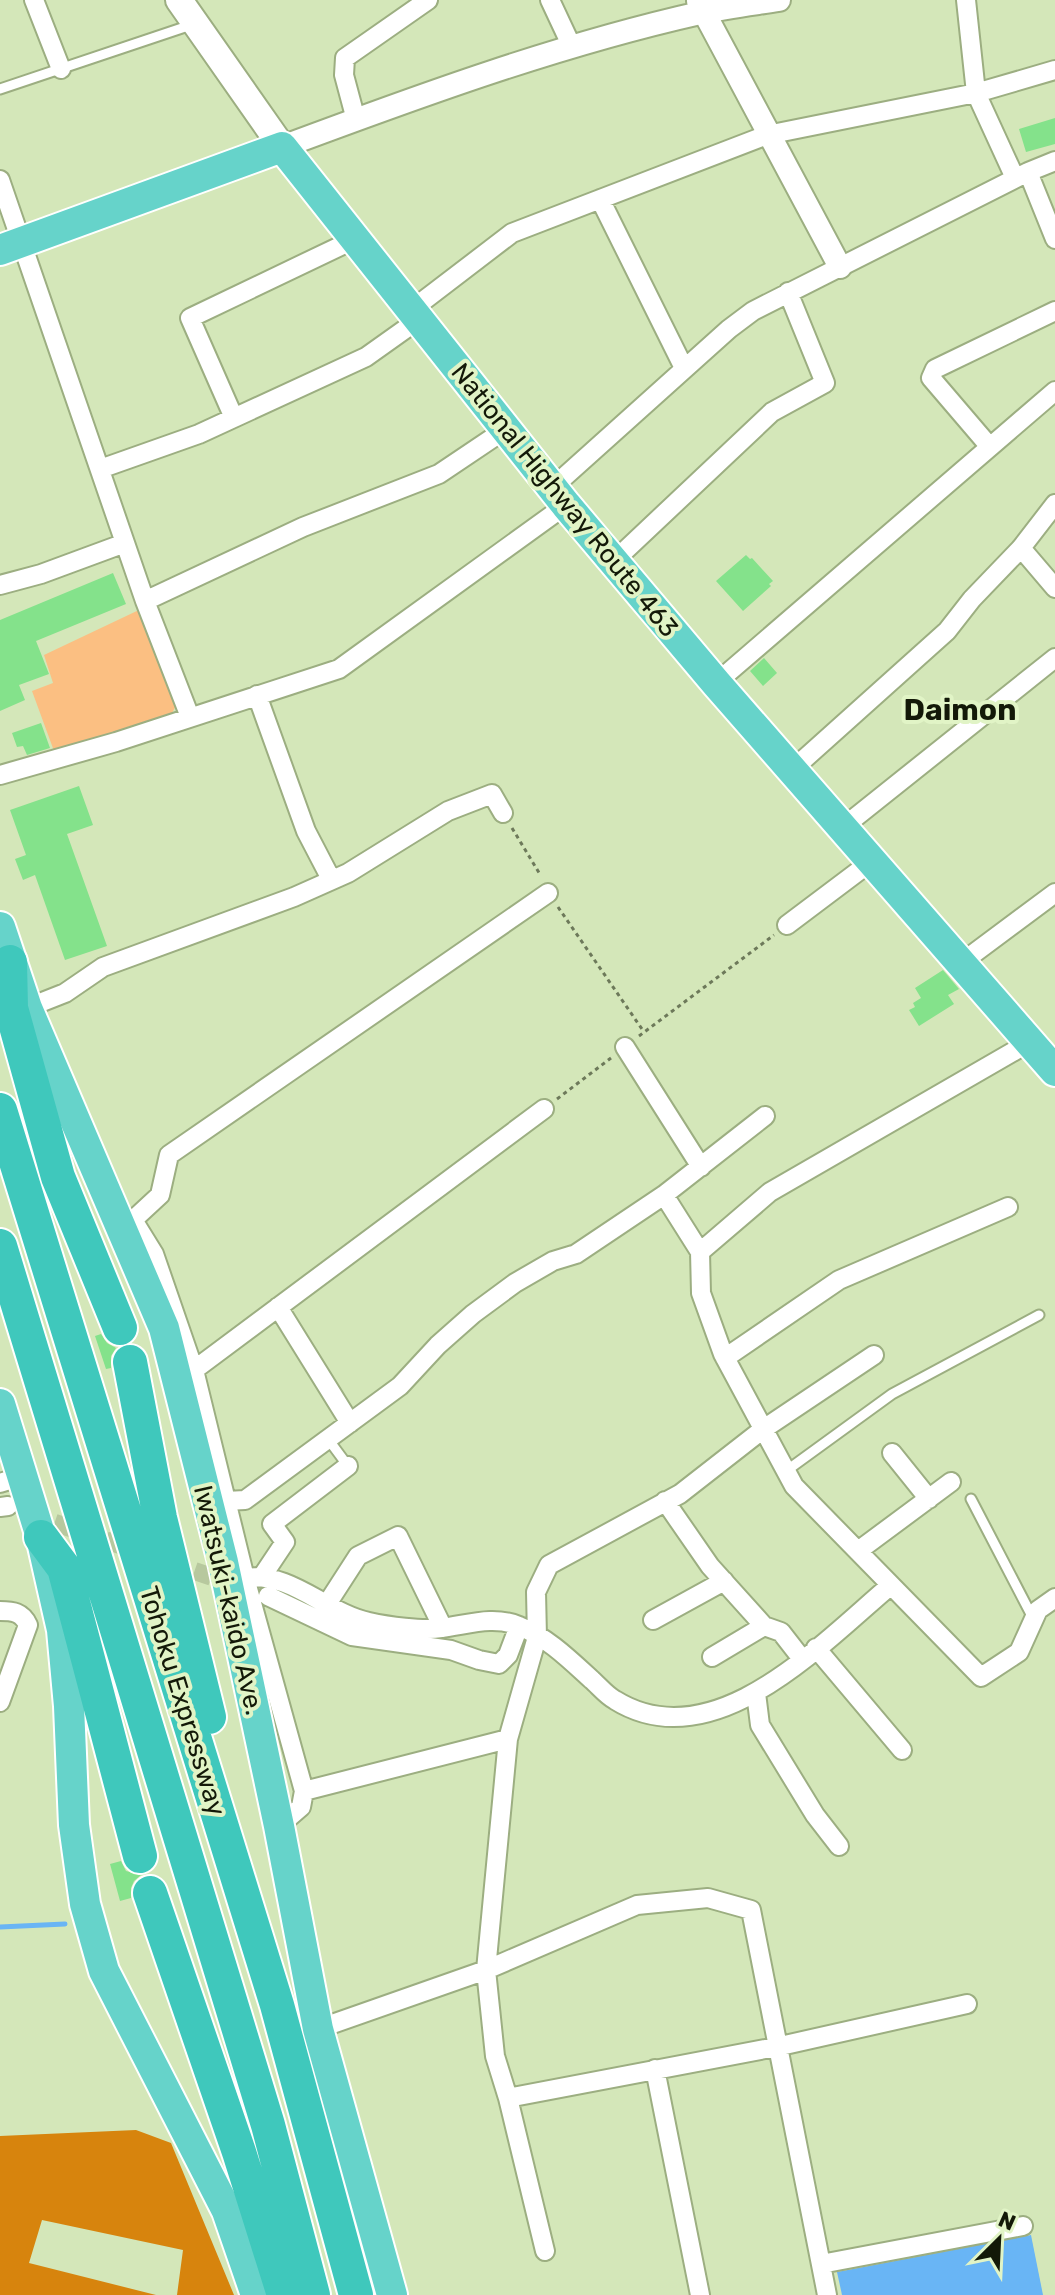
<svg xmlns="http://www.w3.org/2000/svg" width="1055" height="2295" font-family="Rubik,sans-serif">
	<style>
		.green { fill: #fbbf82 }
		.forest { fill: #d7840d }
		.water { fill: #69b5f5 }
		.lines { fill: none; stroke-linecap: round; stroke-linejoin: round }
		.stream { stroke: #69b5f5; stroke-width: 5 }
		.building { fill: #84e28b }
		.minor-tunnel { stroke: #b7c89e; stroke-width: 18; stroke-dasharray: 18 9; stroke-linecap: butt }
		.service-casing { stroke: #9cae81; stroke-width: 13 }
		.minor-casing { stroke: #9cae81; stroke-width: 22 }
		.tertiary-casing { stroke: #9cae81; stroke-width: 26 }
		.secondary-casing { stroke: #9cae81; stroke-width: 30 }
		.trunk-casing { stroke: #fff; stroke-width: 34 }
		.motorway-casing { stroke: #fff; stroke-width: 38 }
		.path { stroke: #6d795a; stroke-width: 3; stroke-dasharray: 4 4; stroke-linecap: butt }
		.service { stroke: #fff; stroke-width: 9 }
		.minor { stroke: #fff; stroke-width: 18 }
		.tertiary { stroke: #fff; stroke-width: 22 }
		.secondary { stroke: #fff; stroke-width: 26 }
		.trunk { stroke: #66d3ca; stroke-width: 30 }
		.motorway { stroke: #3fc8bc; stroke-width: 34 }
		.labels { text-anchor: middle; stroke-width: 8; stroke-linejoin: round; paint-order: stroke }
		.street-label { font-size: 26px; fill: #131908; stroke: #e1f4c6 }
		.quarter-label { font-size: 30px; font-weight: bold; fill: #131908; stroke: #e1f4c6 }
	</style>
	<rect width="100%" height="100%" fill="#d4e7b9"/>
	<path class="green" d="M141 609 177 704 172 713 54 751 32 691 53 683 44 655Z"/>
	<path class="forest" d="M136 2130 171 2143 234 2295H177L183 2250 42 2220 29 2263 156 2295H0V2136Z"/>
	<path class="water" d="M1031 2235 1043 2295H842L837 2272Z"/>
	<g class="lines">
		<path class="stream" d="M0 1927 65 1924"/>
	</g>
	<path class="building" d="M1055 118V144L1026 152 1019 129Z
		M746 555 750 559 752 558 773 581 769 584 771 586 743 611 716 581Z
		M113 573 126 604 36 641 49 674 19 685 25 700 0 711V620Z
		M764 658 777 673 763 686 750 671Z
		M41 723 50 748 27 755 23 746 17 747 12 733Z
		M79 786 93 825 67 834 107 946 65 960 35 875 23 880 15 859 26 855 10 810Z
		M943 970 959 989 948 995 954 1004 919 1026 909 1010 915 1007 913 1003 921 998 915 988Z
		M101 1334 107 1343 116 1348 111 1356V1368L106 1369 95 1336Z
		M121 1861 126 1871 141 1875 134 1881 131 1888V1898L120 1901 110 1864Z"/>
	<g class="lines">
		<path class="minor-tunnel" d="M29 1514 137 1551
			M169 1562 232 1584"/>
		<g class="service-casing">
			<path id="service" d="M0 89 194 24
				M328 1439 348 1466
				M786 1471 892 1394 1039 1315
				M971 1499 1034 1620"/>
		</g>
		<g class="minor-casing">
			<path id="minor" d="M34 0 61 69
				M550 0 572 47
				M966 0 976 93 1015 178
				M356 120 344 75 345 58 428 0
				M1028 172 1055 239
				M0 180 145 601 303 527 439 474 506 429
				M600 199 684 368
				M410 311 512 233 767 135 976 93 1055 70
				M234 418 190 318 353 240
				M990 447 931 378 935 369 1055 311
				M100 469 199 434 366 357 418 320
				M553 487 729 329 753 311 1028 172 1055 161
				M1021 548 1055 588
				M614 561 772 412 825 383 788 292
				M0 585 41 574 125 543
				M145 601 190 717
				M716 683 1055 391
				M257 695 306 831 331 879
				M792 770 947 631 972 599 1021 548 1055 504
				M0 775 116 742 339 669 566 505
				M842 828 1055 658
				M787 925 872 861
				M961 963 1055 893
				M27 1008 65 993 103 967 294 897 348 873 448 811 492 794 503 813
				M1030 1042 770 1192 700 1252 701 1293 723 1354 794 1486 981 1677 1019 1652 1038 1610 1055 1598
				M625 1047 701 1167
				M664 1195 700 1252
				M117 1213 133 1220 154 1254 194 1370 245 1578 304 1791 301 1807 279 1826
				M133 1220 160 1195 169 1155 548 893
				M278 1307 350 1423
				M725 1358 839 1280 1008 1207
				M194 1370 544 1109
				M892 1453 929 1499
				M0 1483 23 1476
				M226 1501 245 1500 400 1386 438 1345 473 1314 515 1283 553 1261 576 1254 664 1195 765 1116
				M665 1501 710 1566 764 1626 781 1632 802 1659
				M0 1507 8 1506
				M858 1551 951 1482
				M263 1575 285 1542 272 1524 348 1466
				M245 1578C291 1571 326 1613 369 1622 387 1626 423 1631 441 1628 467 1625 493 1615 519 1626 548 1638 569 1659 592 1680 599 1686 606 1695 615 1700 713 1761 821 1644 891 1585
				M268 1596 352 1636 451 1650 479 1660 499 1664 508 1655 519 1626
				M327 1604 358 1556 398 1536 443 1628
				M0 1611C13 1611 22 1612 28 1625L0 1702
				M653 1620 724 1581
				M816 1648 902 1750
				M712 1657 764 1626
				M756 1693 760 1725 815 1815 839 1846
				M304 1791 508 1739
				M318 2029 486 1970 637 1905 708 1898 751 1910 827 2295
				M655 2069 700 2295
				M508 2098 776 2047 967 2004
				M545 2251 508 2098 495 2056 486 1970 508 1739 537 1637 536 1592 549 1565 680 1494 762 1430 874 1355
				M821 2264 1023 2226"/>
		</g>
		<g class="tertiary-casing">
			<path id="tertiary" d="M698 1 840 267
				M282 147C419 96 558 45 700 13 726 7 753 4 779 0"/>
		</g>
		<g class="secondary-casing">
			<path id="secondary" d="M179 0 282 147"/>
		</g>
		<g class="trunk-casing">
			<path id="trunk" d="M0 250 282 147 566 505 716 683 1055 1071
				M0 927 27 1008 164 1328 223 1562 279 1826 318 2029 392 2295
				M0 1404 41 1537 62 1630 69 1706 74 1825 85 1904 104 1971 227 2211 256 2295"/>
		</g>
		<g class="motorway-casing">
			<path id="motorway" d="M10 962 11 1008 58 1177 120 1328
				M0 1110 277 2005 356 2295
				M0 1246 268 2125 313 2295
				M130 1362 160 1518 209 1717
				M41 1537 64 1568 140 1856
				M150 1893 239 2152 284 2295"/>
		</g>
		<path class="path" d="M512 828 541 876
			M558 907 644 1032
			M639 1036 774 935
			M557 1099 611 1058"/>
		<use href="#service" class="service"/>
		<use href="#minor" class="minor"/>
		<use href="#tertiary" class="tertiary"/>
		<use href="#secondary" class="secondary"/>
		<use href="#trunk" class="trunk"/>
		<use href="#motorway" class="motorway"/>
	</g>
	<g class="labels">
		<g class="street-label">
			<text transform="translate(565 500) rotate(51)" y="9">National Highway Route 463</text>
			<text transform="translate(229 1600) rotate(77)" y="9">Iwatsuki-kaido Ave.</text>
			<text transform="translate(183 1701) rotate(73)" y="9">Tohoku Expressway</text>
		</g>
		<g class="quarter-label">
			<text x="960" y="720">Daimon</text>
		</g>
	</g>
	<g transform="translate(999 2239) rotate(24)" stroke="#e1f4c6" stroke-width="6" paint-order="stroke">
	<path d="M0-6L14 30L0 20L-14 30Z" fill="#131908"/>
	<text y="-12" font-size="22" font-weight="bold" text-anchor="middle" fill="#131908">N</text>
	</g>
</svg>
